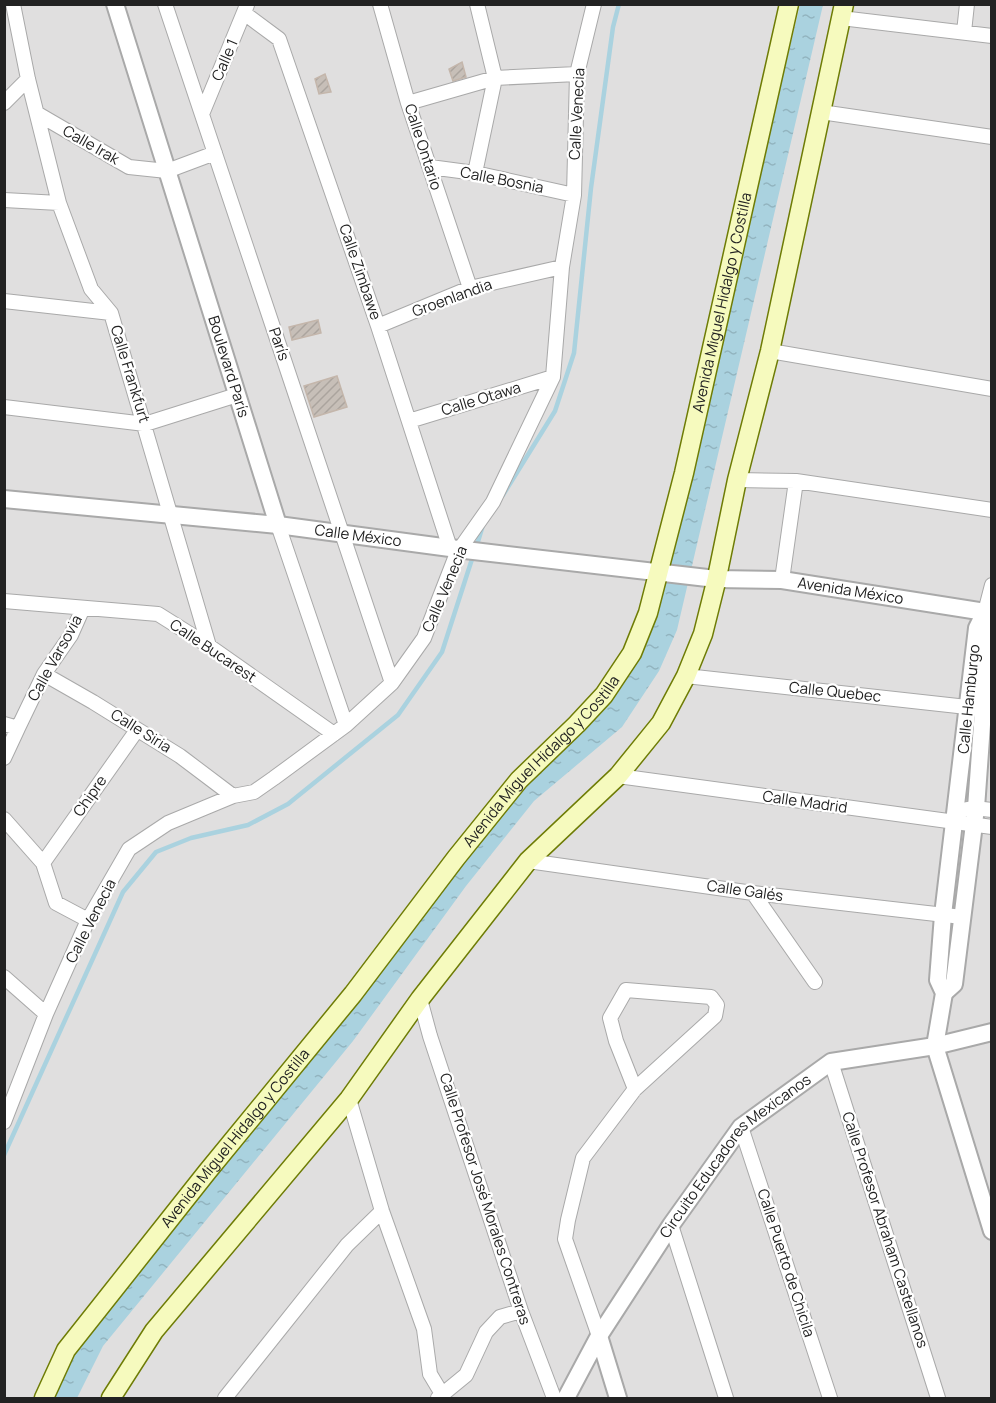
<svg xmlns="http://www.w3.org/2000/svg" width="996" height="1403" font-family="Manrope,sans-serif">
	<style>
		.residential { fill: #e0dfdf }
		.water { fill: url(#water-ripples) }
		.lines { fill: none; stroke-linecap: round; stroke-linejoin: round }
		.stream { stroke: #aad2df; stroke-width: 4.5 }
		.building { fill: url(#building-hatch); stroke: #c4b6ab; stroke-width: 1.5 }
		.minor-casing { stroke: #a9a9a9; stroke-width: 16 }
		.tertiary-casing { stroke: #a9a9a9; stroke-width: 20 }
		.secondary-casing { stroke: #6e7c05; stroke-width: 21 }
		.minor { stroke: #fff; stroke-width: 14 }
		.tertiary { stroke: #fff; stroke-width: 16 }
		.secondary { stroke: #f6fabe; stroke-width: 18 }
		.labels { text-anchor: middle; stroke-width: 4.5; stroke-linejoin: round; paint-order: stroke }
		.street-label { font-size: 15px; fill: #222; stroke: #fff }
	</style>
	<defs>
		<pattern id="water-ripples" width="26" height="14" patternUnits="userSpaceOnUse" patternTransform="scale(1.5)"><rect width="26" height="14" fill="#aad2df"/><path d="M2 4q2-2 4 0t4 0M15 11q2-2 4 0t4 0" fill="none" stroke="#92b4bf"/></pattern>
		<pattern id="building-hatch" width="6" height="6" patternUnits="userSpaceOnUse" patternTransform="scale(1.5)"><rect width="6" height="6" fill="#c7bfb8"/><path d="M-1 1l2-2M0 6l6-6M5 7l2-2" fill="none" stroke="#aba49e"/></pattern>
	</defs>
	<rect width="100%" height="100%" fill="#f2efe8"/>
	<path class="residential" d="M5 5H991V1398H5Z"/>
	<path class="water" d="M800 5H823L677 630 659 671 622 727 534 801 466 886 353 1041 103 1346 77 1398H50L69 1355 464 854 648 634Z"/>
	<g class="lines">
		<path class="stream" d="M503 495 555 411 574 353 591 188 613 27 619 4
			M476 548 483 525
			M4 1155 123 892 156 852 191 838 248 825 288 804 398 715 442 652 473 556"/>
	</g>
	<path class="building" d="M462 62 466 77 453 81 449 69Z
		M325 74 331 92 319 94 315 79Z
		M318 320 321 333 292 340 289 327Z
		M337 376 347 407 314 417 304 386Z"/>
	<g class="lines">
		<g class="minor-casing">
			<path id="minor" d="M13 4 28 79 59 203 91 289 111 313 209 646
				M165 4 392 683
				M380 4 408 103 470 288
				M244 13 279 39 378 326 450 548
				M841 18 992 36
				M964 32 967 4
				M4 103 28 79
				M408 103 495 78 577 74
				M821 112 992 137
				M38 114 129 167 167 171 215 153
				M202 114 247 5
				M430 167 475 173 574 195
				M475 173 495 78 477 4
				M4 200 59 203
				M4 301 111 313
				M378 326 470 288 562 267
				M770 351 992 389
				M4 407 145 424 237 395
				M409 421 553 377
				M737 480 796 481 992 510
				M278 525 346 725
				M782 580 796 481
				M992 585 985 612 992 613
				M4 601 158 614 209 646 334 734
				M44 674 93 702 180 756 233 796
				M686 676 976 708
				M4 724 18 728 44 674 71 635 83 608
				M4 758 18 728
				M618 776 992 827
				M957 811 974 808 992 810
				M4 819 43 863 56 903 88 920
				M528 861 753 893 962 917
				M43 863 137 730
				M753 893 815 982
				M4 977 46 1014
				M420 999 430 1036 521 1311 554 1398
				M831 1062 938 1398
				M349 1099 382 1211 424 1329 430 1374 442 1394
				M4 1122 46 1014 88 920 129 849 168 823 233 796 254 792 274 778 346 725 392 683 424 638 457 553 493 502 553 377 562 267 574 195 577 74 594 4
				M741 1127 830 1398
				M671 1225 726 1398
				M599 1336 565 1239 568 1220 583 1158 635 1089 715 1016 717 1005 711 997 626 990 610 1018 616 1041 635 1089
				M225 1398 347 1245 382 1211
				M438 1398 466 1375 486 1332 500 1317 521 1311"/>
		</g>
		<g class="tertiary-casing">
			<g id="tertiary">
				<path id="s1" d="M115 4 278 525"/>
				<path id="s2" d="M4 499 278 525 465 550 716 579 782 580 985 612"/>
				<path d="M985 612 977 628 943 915 938 980 944 993 935 1046 992 1231"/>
				<path d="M944 993 954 984 976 808 989 627 985 612"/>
				<path d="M599 1336 618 1398"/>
				<path id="s3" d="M566 1398 599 1336 671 1225 741 1127 831 1062 935 1046 992 1032"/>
			</g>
		</g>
		<g class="secondary-casing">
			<g id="secondary">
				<path id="s4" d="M44 1398 66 1350 207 1172 353 994 456 858 519 780 577 724 604 695 632 653 648 613 684 473 789 4"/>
				<path d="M111 1398 154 1331 349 1099 420 999 528 861 618 776 661 723 686 676 703 634 716 582 737 480 770 351 844 4"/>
			</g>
		</g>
		<use href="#minor" class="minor"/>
		<use href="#tertiary" class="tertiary"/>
		<use href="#secondary" class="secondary"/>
	</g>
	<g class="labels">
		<g class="street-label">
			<text transform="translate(225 60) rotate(-67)" y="5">Calle 1</text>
			<text transform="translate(577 114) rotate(-87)" y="5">Calle Venecia</text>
			<text transform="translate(91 145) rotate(30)" y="5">Calle Irak</text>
			<text transform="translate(423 147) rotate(72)" y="5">Calle Ontario</text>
			<text transform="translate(502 180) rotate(11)" y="5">Calle Bosnia</text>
			<text transform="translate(360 272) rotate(71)" y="5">Calle Zimbawe</text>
			<text transform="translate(452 298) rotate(-20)" y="5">Groenlandia</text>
			<text dy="5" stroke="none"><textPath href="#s4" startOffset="1314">Avenida Miguel Hidalgo y Costilla</textPath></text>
			<text transform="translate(279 344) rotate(71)" y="5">París</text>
			<text dy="5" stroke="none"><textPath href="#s1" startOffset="380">Boulevard París</textPath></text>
			<text transform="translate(130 374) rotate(73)" y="5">Calle Frankfurt</text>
			<text transform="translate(481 399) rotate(-17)" y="5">Calle Otawa</text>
			<text dy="5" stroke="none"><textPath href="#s2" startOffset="356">Calle México</textPath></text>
			<text transform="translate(445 589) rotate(-67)" y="5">Calle Venecia</text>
			<text dy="5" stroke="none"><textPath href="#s2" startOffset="852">Avenida México</textPath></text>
			<text transform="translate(213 651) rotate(34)" y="5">Calle Bucarest</text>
			<text transform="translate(55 658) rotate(-61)" y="5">Calle Varsovia</text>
			<text transform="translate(835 692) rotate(6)" y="5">Calle Quebec</text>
			<text transform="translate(969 699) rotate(-84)" y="5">Calle Hamburgo</text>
			<text transform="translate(141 731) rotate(32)" y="5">Calle Siria</text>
			<text dy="5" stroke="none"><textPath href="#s4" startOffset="810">Avenida Miguel Hidalgo y Costilla</textPath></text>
			<text transform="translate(90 796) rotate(-55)" y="5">Chipre</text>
			<text transform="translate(805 802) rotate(8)" y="5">Calle Madrid</text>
			<text transform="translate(745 891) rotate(8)" y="5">Calle Galés</text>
			<text transform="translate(91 921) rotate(-63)" y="5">Calle Venecia</text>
			<text dy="5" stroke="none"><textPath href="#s4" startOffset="324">Avenida Miguel Hidalgo y Costilla</textPath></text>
			<text dy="5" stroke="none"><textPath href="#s3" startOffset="298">Circuito Educadores Mexicanos</textPath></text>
			<text transform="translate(485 1199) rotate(72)" y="5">Calle Profesor José Morales Contreras</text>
			<text transform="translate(885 1230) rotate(72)" y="5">Calle Profesor Abraham Castellanos</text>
			<text transform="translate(786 1263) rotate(72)" y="5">Calle Puerto de Chicila</text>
		</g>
	</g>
	<rect width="996" height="1403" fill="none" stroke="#222222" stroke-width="12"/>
</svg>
